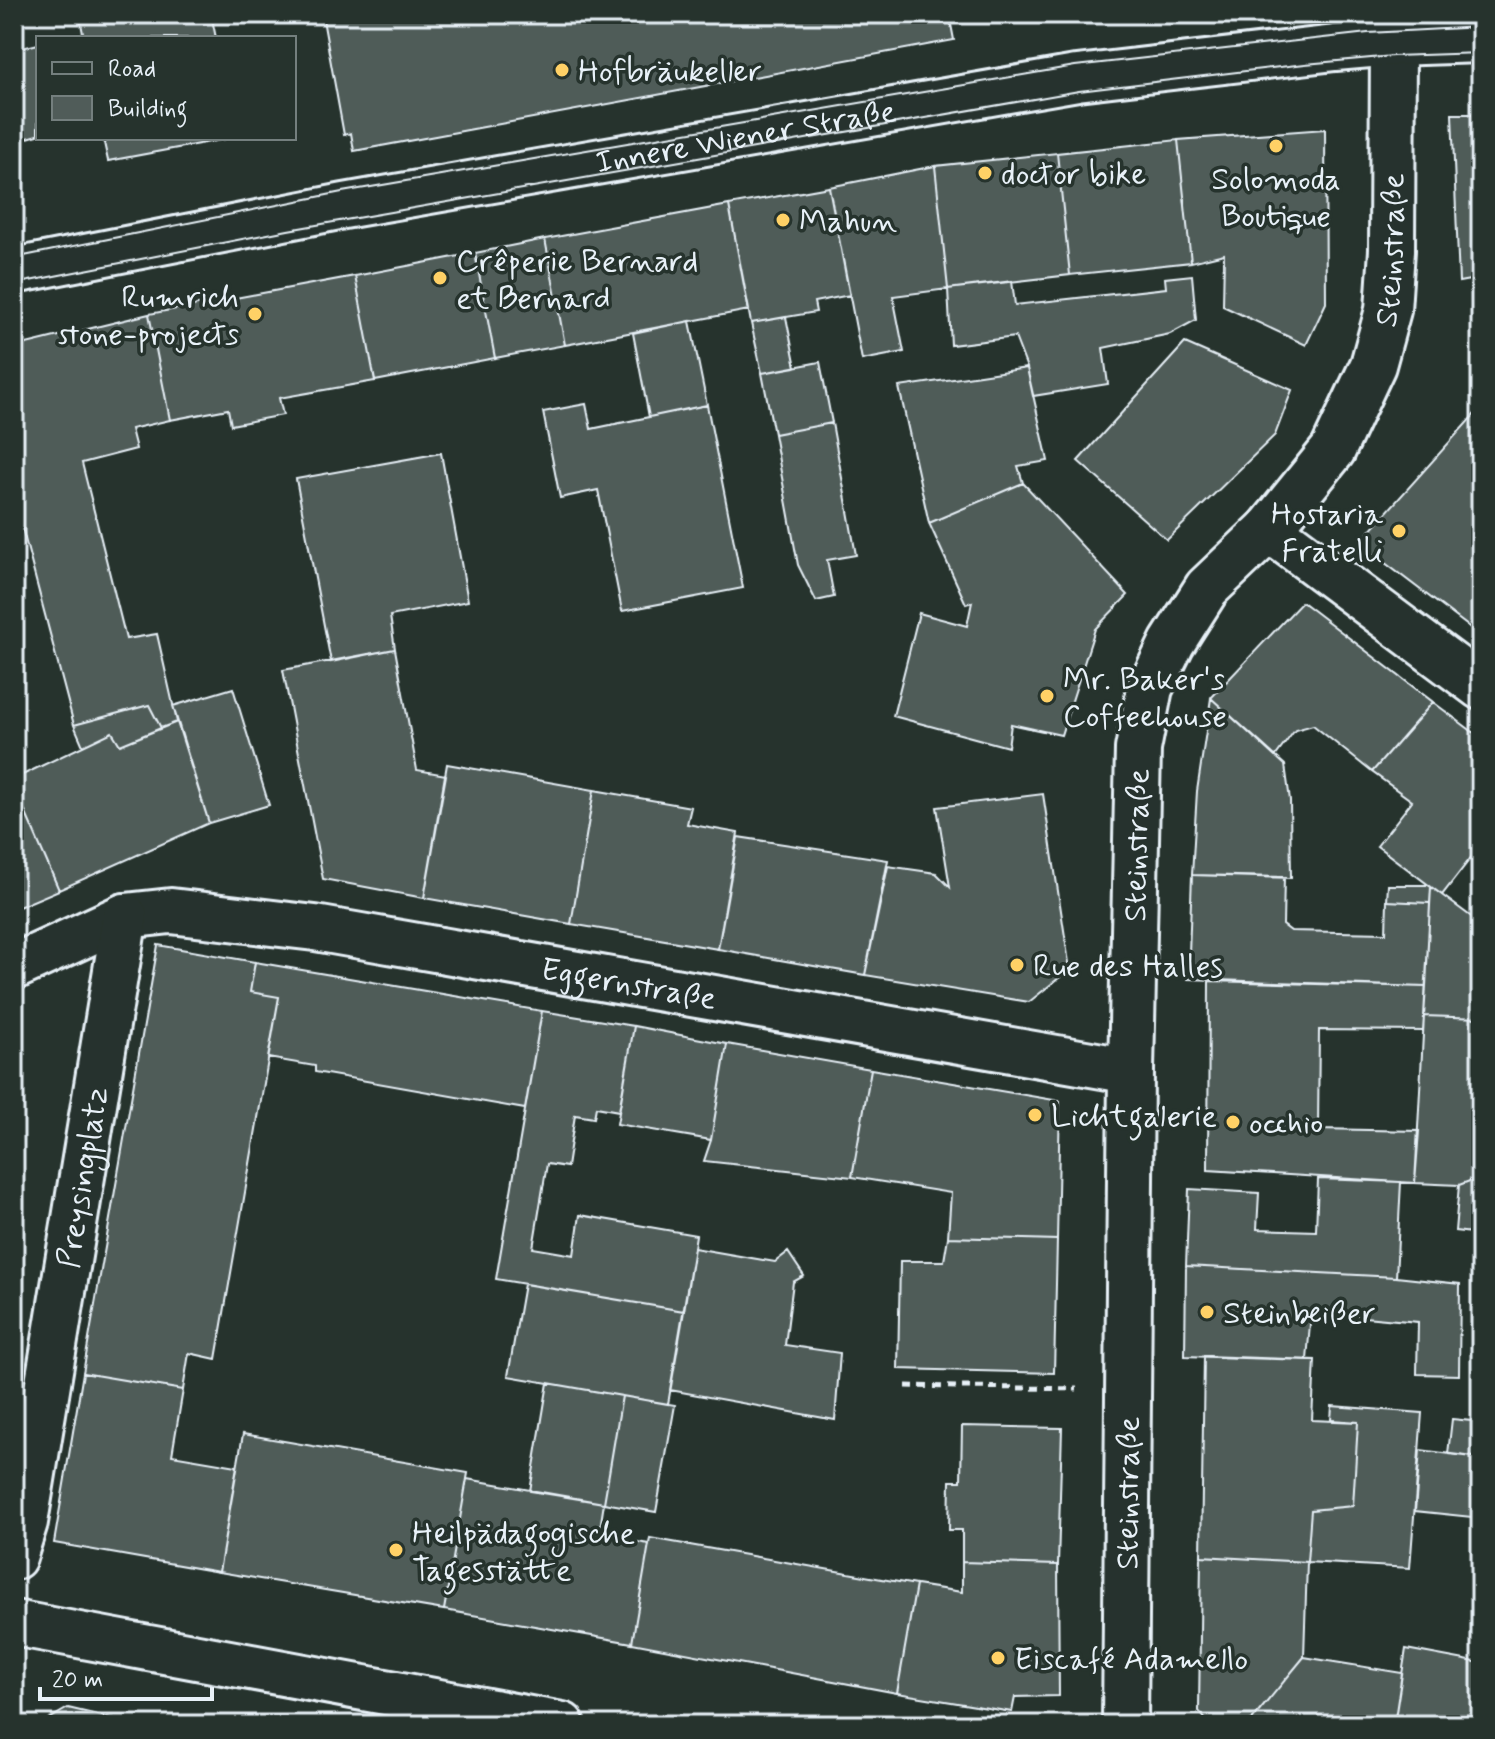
<svg xmlns="http://www.w3.org/2000/svg" width="1495" height="1739" font-family="Mynerve,sans-serif">
	<style>
		.building { fill: #505c59; stroke: #e8f1f8; stroke-width: 2 }
		.lines { fill: none; stroke-linecap: round; stroke-linejoin: round }
		.minor-casing { stroke: #e8f1f8; stroke-width: 50 }
		.secondary-casing { stroke: #e8f1f8; stroke-width: 50 }
		.path { stroke: #e8f1f8; stroke-width: 5; stroke-dasharray: 8 6; stroke-linecap: butt }
		.minor { stroke: #26332d; stroke-width: 44 }
		.secondary { stroke: #26332d; stroke-width: 44 }
		.tram { stroke: #e8f1f8; stroke-width: 2 }
		.poi-dot { fill: #ffd166; stroke: #26332d; stroke-width: 3 }
		.labels { text-anchor: middle; stroke-width: 7; stroke-linejoin: round; paint-order: stroke }
		.poi-label { font-size: 32px; fill: #e8f1f8; stroke: #26332d; text-anchor: start }
		.street-label { font-size: 32px; fill: #e8f1f8; stroke: #26332d }
	</style>
	<rect width="100%" height="100%" fill="#26332d"/>
	<filter id="ink" filterUnits="userSpaceOnUse"><feTurbulence type="fractalNoise" baseFrequency=".0125" numOctaves="2"/><feDisplacementMap in="SourceGraphic" scale="16" xChannelSelector="R" yChannelSelector="G"/><feConvolveMatrix kernelMatrix="1 2 1 2 8 2 1 2 1" color-interpolation-filters="sRGB"/></filter>
	<g filter="url(#ink)">
		<path class="building" d="M79 14H211L216 38H84Z
			M322 14H949L954 40 354 151 351 133 344 135Z
			M38 44V135L14 142V50Z
			M1452 114H1481V278L1459 282Z
			M1325 129 1326 303 1306 345 1223 306 1224 254 1191 262 1178 140Z
			M103 138H231L108 161Z
			M1178 140 1191 262 1070 275 1057 153Z
			M1057 153 1070 275 948 289 935 166Z
			M935 166 948 289 893 296 904 352 862 360 829 187Z
			M829 187 850 295 814 302 816 312 751 323 729 205Z
			M729 205 749 310 565 345 545 239Z
			M545 239 565 345 495 358 475 253Z
			M475 253 495 358 375 381 355 276Z
			M1192 275 1196 320 1170 334 1103 348 1108 384 1033 396 1027 368 1015 337 951 345 948 289 1012 281 1015 305 1166 288 1165 278Z
			M355 276 375 381 279 398 283 415 231 425 228 409 170 420 149 314Z
			M149 314 170 420 131 429 136 449 82 463 126 639 157 634 177 722 161 728 149 705 74 725 14 497V347Z
			M786 317 796 367 762 373 751 323Z
			M690 321 707 405 649 417 633 333Z
			M1185 343 1292 390 1275 435 1167 540 1078 461Z
			M820 362 832 423 774 434 762 373Z
			M1027 368 1048 461 1018 466 1023 483 929 523 899 387Z
			M586 404 591 429 707 405 743 588 622 611 598 490 560 498 543 412Z
			M1481 407V636L1359 543Z
			M832 423 856 555 827 560 834 597 816 601 798 565 774 434Z
			M441 453 468 601 390 616 395 649 331 662 296 479Z
			M1023 483 1128 595 1095 629 1061 735 1011 724 1008 747 893 716 919 613 967 626 972 602 966 604 929 523Z
			M1302 602 1433 702 1372 772 1313 725 1295 730 1275 757 1211 698Z
			M395 649 417 770 446 775 424 898 323 879 283 670Z
			M233 688 269 805 209 823 173 706Z
			M1211 698 1285 765 1290 800 1291 878 1192 875 1197 791Z
			M1433 702 1481 738V853L1477 850 1442 895 1377 846 1412 801 1372 772Z
			M149 705 161 728 120 745 112 732 83 746 74 725Z
			M177 722 209 823 59 890 14 786V779L112 732 120 745Z
			M447 764 594 790 571 924 424 898Z
			M14 786 59 890 14 909Z
			M594 790 691 807 687 824 738 833 718 949 571 924Z
			M1043 794 1070 969 1029 1002 865 975 888 866 936 873 950 887 937 807Z
			M738 837 888 860 865 975 718 949Z
			M1192 875 1284 877 1283 925 1291 931 1386 933 1387 901 1430 903 1426 987 1188 979Z
			M1388 885H1428L1431 887 1430 903 1387 901Z
			M1431 887 1481 924V1018L1424 1016Z
			M158 945 255 962 250 992 279 997 216 1359 189 1353 183 1390 83 1373Z
			M255 962 542 1011 525 1109 315 1072V1066L268 1058 279 997 250 992Z
			M1209 981 1426 987 1423 1031 1319 1030 1318 1129 1419 1131 1415 1183 1208 1170Z
			M542 1011 634 1026 619 1111 596 1107 594 1118 575 1115 567 1167 547 1164 533 1248 574 1255 580 1215 696 1235 684 1311 496 1279Z
			M1424 1016 1481 1018V1089L1475 1179 1459 1185 1415 1183Z
			M634 1026 727 1044 711 1140 617 1124Z
			M727 1044 871 1069 852 1177 704 1161 711 1140Z
			M871 1069 1060 1101 1057 1240 948 1237 951 1193 852 1177Z
			M1318 1179 1401 1182 1396 1277 1186 1266 1189 1189 1259 1193 1257 1229 1316 1231Z
			M1475 1179 1481 1180V1234L1455 1231 1459 1185Z
			M948 1237 1057 1240 1054 1373 898 1369 900 1261H944Z
			M694 1248 775 1262 788 1252 804 1276 793 1282 785 1345 840 1353 835 1420 670 1390Z
			M1186 1266 1396 1277 1460 1284 1459 1375 1417 1374 1418 1322 1311 1312 1307 1360 1185 1356Z
			M524 1284 684 1311 668 1404 508 1376Z
			M1204 1356 1315 1360 1312 1420 1358 1422 1353 1506 1311 1510 1307 1562 1201 1556Z
			M83 1373 183 1390 172 1455 237 1466 219 1572 54 1543Z
			M548 1383 622 1396 604 1503 530 1491Z
			M622 1396 675 1405 656 1512 604 1503Z
			M1332 1406 1422 1413 1410 1568 1307 1562 1311 1510 1353 1506 1358 1422 1331 1420Z
			M1452 1419 1481 1422V1458L1448 1454Z
			M962 1426 1062 1428 1058 1565 962 1562V1530H949L950 1481H961Z
			M243 1434 468 1473 444 1610 219 1572Z
			M1420 1450 1481 1458V1518L1415 1511Z
			M467 1479 604 1503 599 1535 649 1544 632 1643 444 1610Z
			M650 1538 916 1585 897 1693 632 1643Z
			M1201 1556 1307 1562 1304 1657 1248 1725H1210L1199 1711Z
			M962 1562 1058 1565 1059 1696 1015 1697 1012 1712 897 1693 916 1585 962 1592Z
			M1406 1649 1481 1663V1725H1394Z
			M1304 1657 1402 1673 1394 1725H1248Z
			M68 1708 140 1725H39Z"/>
		<g class="lines">
			<g class="minor-casing">
				<g id="minor">
					<path d="M1269 529 1481 687"/>
					<path id="s1" d="M14 967 125 916 171 911 315 928 1131 1071"/>
					<path id="s2" d="M14 1557 25 1522 125 916"/>
					<path d="M14 1623 562 1725"/>
					<path id="s3" d="M1125 1725 1131 1071 1138 749 1150 688 1172 643 1207 588 1269 529 1333 450 1373 365 1388 310 1392 250 1393 43"/>
				</g>
			</g>
			<g class="secondary-casing">
				<g id="secondary">
					<path id="s4" d="M14 271 344 206 1077 78 1335 48 1393 43 1481 40"/>
				</g>
			</g>
			<path class="path" d="M906 1386 1077 1389"/>
			<use href="#minor" class="minor"/>
			<use href="#secondary" class="secondary"/>
			<path class="tram" d="M14 258 342 192 1075 66 1368 33 1481 27
				M14 284 288 230 1079 91 1305 64 1393 56 1481 53"/>
		</g>
	</g>
	<g class="poi-dot">
		<circle cx="562" cy="70" r="8"/>
		<circle cx="1276" cy="146" r="8"/>
		<circle cx="985" cy="173" r="8"/>
		<circle cx="783" cy="220" r="8"/>
		<circle cx="440" cy="278" r="8"/>
		<circle cx="255" cy="314" r="8"/>
		<circle cx="1399" cy="531" r="8"/>
		<circle cx="1047" cy="696" r="8"/>
		<circle cx="1017" cy="965" r="8"/>
		<circle cx="1035" cy="1115" r="8"/>
		<circle cx="1233" cy="1122" r="8"/>
		<circle cx="1207" cy="1312" r="8"/>
		<circle cx="396" cy="1550" r="8"/>
		<circle cx="998" cy="1658" r="8"/>
	</g>
	<g class="labels">
		<g class="poi-label">
			<text x="578" y="81">Hofbräukeller</text>
			<text x="1001" y="184">doctor bike</text>
			<text x="1276" y="189" text-anchor="middle">Solomoda<tspan x="1276" dy="37">Boutique</tspan></text>
			<text x="799" y="231">Mahun</text>
			<text x="456" y="271">Crêperie Bernard<tspan x="456" dy="37">et Bernard</tspan></text>
			<text x="239" y="307" text-anchor="end">Rumrich<tspan x="239" dy="37">stone-projects</tspan></text>
			<text x="1383" y="524" text-anchor="end">Hostaria<tspan x="1383" dy="37">Fratelli</tspan></text>
			<text x="1063" y="689">Mr. Baker's<tspan x="1063" dy="37">Coffeehouse</tspan></text>
			<text x="1033" y="976">Rue des Halles</text>
			<text x="1051" y="1126">Lichtgalerie</text>
			<text x="1249" y="1133">occhio</text>
			<text x="1223" y="1323">Steinbeißer</text>
			<text x="412" y="1543">Heilpädagogische<tspan x="412" dy="37">Tagesstätte</tspan></text>
			<text x="1014" y="1669">Eiscafé Adamello</text>
		</g>
		<g class="street-label">
			<text dy="11" stroke="none"><textPath href="#s4" startOffset="744">Innere Wiener Straße</textPath></text>
			<text dy="11" stroke="none"><textPath href="#s3" startOffset="1552">Steinstraße</textPath></text>
			<text dy="11" stroke="none"><textPath href="#s3" startOffset="880">Steinstraße</textPath></text>
			<text dy="11" stroke="none"><textPath href="#s1" startOffset="632">Eggernstraße</textPath></text>
			<text dy="11" stroke="none"><textPath href="#s2" startOffset="386">Preysingplatz</textPath></text>
			<text dy="11" stroke="none"><textPath href="#s3" startOffset="232">Steinstraße</textPath></text>
		</g>
	</g>
	<rect width="1495" height="1739" fill="none" stroke="#26332d" stroke-width="48"/>
	<rect x="24" y="24" width="1447" height="1691" fill="none" stroke="#e8f1f8" stroke-width="3" filter="url(#ink)"/>
	<rect x="36" y="36" width="260" height="104" fill="#26332d" stroke="#747f7e" stroke-width="2"/>
	<rect x="52" y="62" width="40" height="12" fill="#26332d" stroke="#747f7e" stroke-width="2"/>
	<text x="108" y="76" font-size="24" fill="#e8f1f8">Road</text>
	<rect x="52" y="96" width="40" height="24" fill="#505c59" stroke="#747f7e" stroke-width="2"/>
	<text x="108" y="116" font-size="24" fill="#e8f1f8">Building</text>
	<path d="M40 1687v12h172v-12" fill="none" stroke="#e8f1f8" stroke-width="4"/>
	<text x="52" y="1687" font-size="24" fill="#e8f1f8" stroke="#26332d" stroke-width="6" paint-order="stroke">20 m</text>
</svg>
